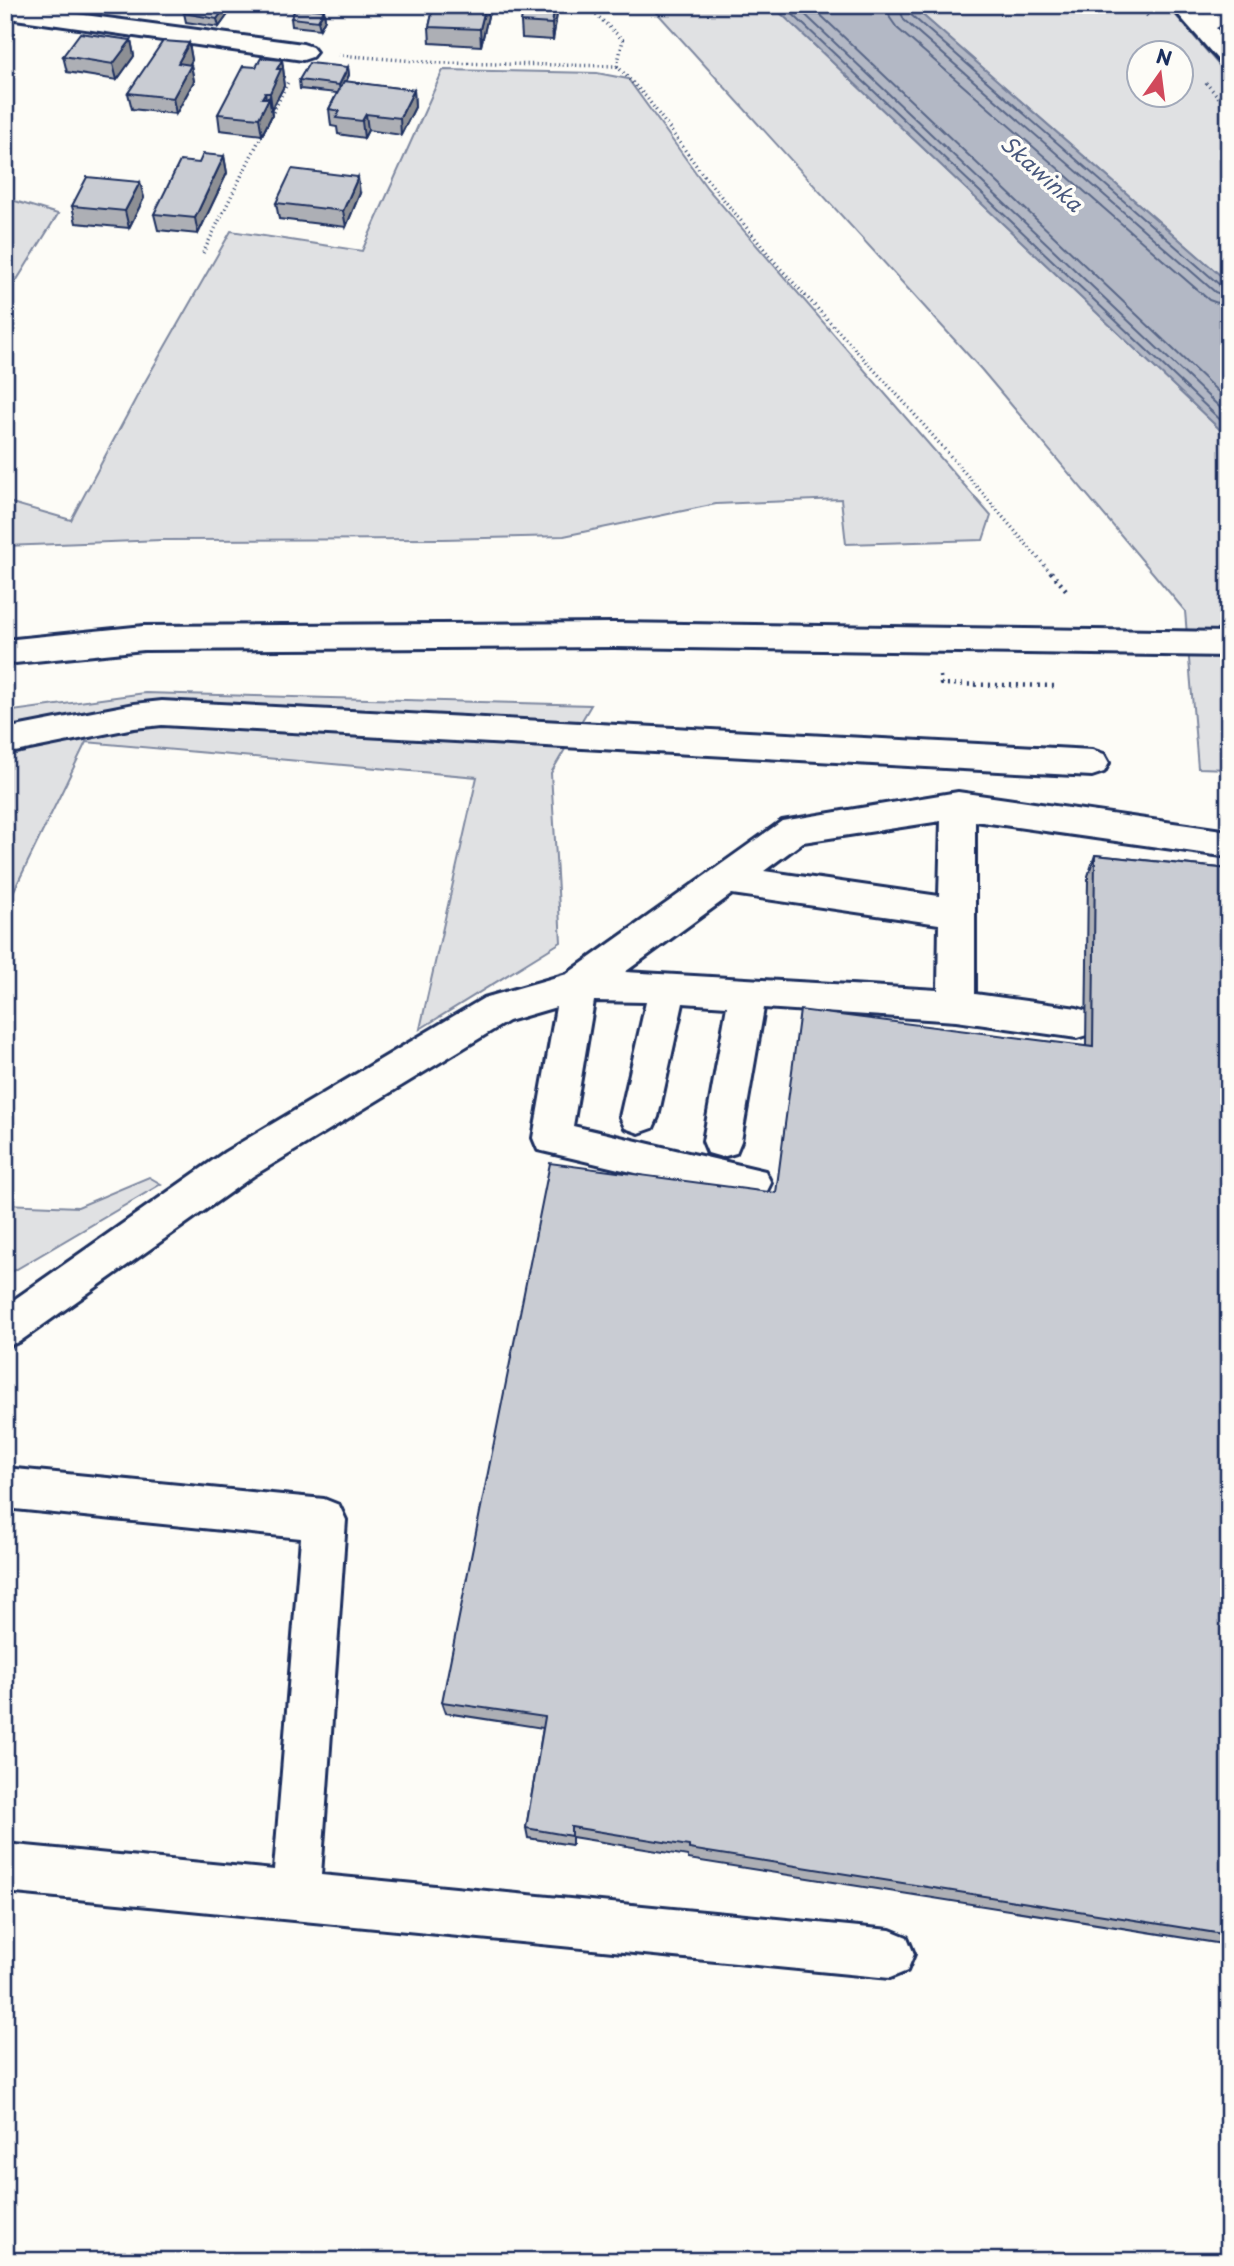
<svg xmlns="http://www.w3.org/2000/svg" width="1234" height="2266" font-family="'Playpen Sans',sans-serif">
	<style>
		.green { fill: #e0e1e3; stroke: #7e88a0; stroke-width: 2; fill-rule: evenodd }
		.water { fill: #b3b8c5; stroke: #76819c; stroke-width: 2 }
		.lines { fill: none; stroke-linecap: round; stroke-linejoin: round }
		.shore { stroke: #586687; stroke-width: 2 }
		.minor-casing { stroke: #1b2f5e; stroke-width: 6 }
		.major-casing { stroke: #1b2f5e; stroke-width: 6 }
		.path-far1 { stroke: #1b2f5e; stroke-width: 3.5; stroke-dasharray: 1 3.5; stroke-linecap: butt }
		.path { stroke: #1b2f5e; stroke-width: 4.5; stroke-dasharray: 2 5; stroke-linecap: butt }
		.minor { fill: #fdfcf7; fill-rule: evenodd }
		.major { fill: #fdfcf7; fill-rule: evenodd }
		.wall { fill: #adafb5; stroke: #1b2f5e; stroke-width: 2 }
		.shaded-wall { fill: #8d8f94; stroke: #1b2f5e; stroke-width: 2 }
		.building { fill: #c9ccd3; stroke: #1b2f5e; stroke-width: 2 }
		.labels { text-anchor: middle; stroke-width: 7; stroke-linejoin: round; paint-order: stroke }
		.far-water-label { font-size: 21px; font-style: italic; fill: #49587d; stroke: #fdfcf7 }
	</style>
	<rect width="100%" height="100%" fill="#fdfcf7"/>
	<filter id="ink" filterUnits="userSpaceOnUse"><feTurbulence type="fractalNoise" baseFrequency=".0143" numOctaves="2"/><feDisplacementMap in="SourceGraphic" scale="14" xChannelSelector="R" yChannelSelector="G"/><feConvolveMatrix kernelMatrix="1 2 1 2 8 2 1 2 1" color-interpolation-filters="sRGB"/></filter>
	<g filter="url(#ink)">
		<path class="green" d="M650 5H772L1229 438V769L1198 768 1185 611 981 369Z
			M911 5H1167L1229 77V283ZM1140 52H1182V94H1140Z
			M443 70 597 73 628 79 707 188 991 516 983 540 846 544 841 499 716 504 564 536 443 539 162 540 5 546V501L71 520 142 387 231 231 362 251Z
			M5 198 58 214 5 299Z
			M145 693 591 705 551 773 561 942 420 1029 477 777 86 742 5 909V712Z
			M149 1177 161 1184 5 1276V1204L78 1207Z"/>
		<path class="water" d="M772 5H911L1229 283V438Z"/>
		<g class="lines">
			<path class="shore" d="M783 5 1229 428
				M795 5 1229 416
				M810 5 1229 402
				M887 5 890 18 897 28 1209 300 1229 307
				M898 5 904 20 1215 292 1229 297
				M907 5 910 14 1221 286 1229 288"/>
			<g class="minor-casing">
				<path id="minor" d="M1170 5H1196L1204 14 1220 6 1229 5V21L1216 28 1229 42V64L1220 62Z
					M24 7 303 44 312 47 316 52 312 57 303 60 15 19 12 14 15 9Z
					M162 701 1092 750 1104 754 1109 763 1104 772 1092 776 162 725 134 728 5 754V729L134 704Z
					M958 792 1229 831V857L975 821V994L1077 1008 1090 1012 1096 1023 1090 1034 1077 1038 956 1021 764 1008 741 1141 736 1153 722 1157 708 1153 703 1141 727 1006 683 1003 658 1117 653 1128 639 1133 625 1128 620 1117 646 1002 594 1001 573 1126 765 1171 771 1183 765 1195 751 1200 538 1150 533 1138 556 1007 508 1021 253 1176 19 1342 5 1347V1306L225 1152 484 998 567 974 782 821ZM941 821 939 896 764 871 803 842ZM732 894 939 924 938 990 625 972Z
					M5 1468 324 1499 339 1505 346 1520 321 1875 890 1930 907 1937 914 1954 907 1971 890 1978 5 1892V1844L274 1870 301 1538 5 1508Z"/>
			</g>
			<g class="major-casing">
				<path id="major" d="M614 623 1229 632V656L614 647 144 650 5 664V640L144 626Z"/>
			</g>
			<path class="path-far1" d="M1138 5 1149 18
				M338 55 441 63 617 66 623 40 586 5
				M617 66 647 98 701 172 778 266 902 400 1052 574
				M1206 83 1229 109
				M203 253 288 82"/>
			<path class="path" d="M1051 572 1067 591
				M940 676 941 684 1055 686"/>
			<use href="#minor" class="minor"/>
			<use href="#major" class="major"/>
		</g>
		<path class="wall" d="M191 5H234V6L219 27 186 22 184 13Z
			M434 5H487L488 16 481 46 430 43 429 27Z
			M324 10 325 19 320 29 292 26 291 18Z
			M557 14 553 40 522 38 521 22Z
			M131 40 134 56 117 80 67 72 63 56Z
			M189 43 192 60 189 65H191L194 81 176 114 132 109 128 93Z
			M282 60 284 76 283 79 284 86 272 109H271L272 115 262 135 220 130 218 114 256 67Z
			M348 67 349 75 346 82 414 90 415 107 401 135 368 130 364 138 338 134 337 127 331 126 329 109 337 93 300 89 299 80Z
			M224 156 227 173 198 234 158 230 154 214Z
			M140 182 144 198 129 228 76 223 72 206Z
			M360 193 346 227 279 219 276 203Z
			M1095 855 1229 869V1945L688 1859V1856L572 1837V1845L528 1838 526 1828 543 1728 446 1713 442 1702 776 1193 1086 1046 1088 876Z"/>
		<path class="shaded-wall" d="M227 5H234V6L219 27 217 19Z
			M486 5H487L488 16 481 46 480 29Z
			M555 5H556L557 14 553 40 552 24Z
			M324 10 325 19 320 29 318 21Z
			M131 40 134 56 117 80 113 64Z
			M189 43 192 60 181 80 178 63Z
			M282 60 284 76 283 79 284 86 272 109 270 93 277 69Z
			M191 65 194 81 176 114 173 98Z
			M348 67 349 75 340 93 339 85Z
			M414 90 415 107 401 135 400 118Z
			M265 93 267 103 269 98 272 115 262 135 259 118 262 98Z
			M366 114 368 130 364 138 362 121Z
			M224 156 227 173 198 234 195 218Z
			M358 177 360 193 346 227 343 211Z
			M140 182 144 198 129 228 125 211Z"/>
		<path class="building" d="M191 5H227L217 19 184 13Z
			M434 5H486L480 29 429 27Z
			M524 5H555L552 24 521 22Z
			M296 7 324 10 318 21 291 18Z
			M80 33 131 40 113 64 63 56Z
			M163 41 189 43 178 63 191 65 173 98 128 93Z
			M261 58 282 60 277 69H281L270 93H265L262 98H269L259 118 218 114 243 66 256 67Z
			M309 63 348 67 339 85 299 80Z
			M344 81 414 90 400 118 366 114 362 121 336 118 340 111 329 109Z
			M203 154 224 156 195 218 154 214 180 161 199 163Z
			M292 169 358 177 343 211 276 203Z
			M87 177 140 182 125 211 72 206Z
			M1095 855 1229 869V1935L689 1849V1846L571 1827V1836L526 1828 545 1717 442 1702 550 1163 776 1193 800 1010 1093 1047Z"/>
	</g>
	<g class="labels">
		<g class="far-water-label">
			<text transform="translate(1041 174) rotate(42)" y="7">Skawinka</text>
		</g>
	</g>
	<rect width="1234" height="2266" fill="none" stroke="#fdfcf7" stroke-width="28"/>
	<rect x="14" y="14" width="1206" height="2238" fill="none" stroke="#1b2f5e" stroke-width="2.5" filter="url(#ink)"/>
	<g transform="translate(1160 74) rotate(14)"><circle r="33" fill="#fdfcf7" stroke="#a3aaba" stroke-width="2"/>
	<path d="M0-5L12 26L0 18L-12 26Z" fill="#d1495b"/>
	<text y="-10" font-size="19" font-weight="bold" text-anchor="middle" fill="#1b2f5e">N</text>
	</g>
</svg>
